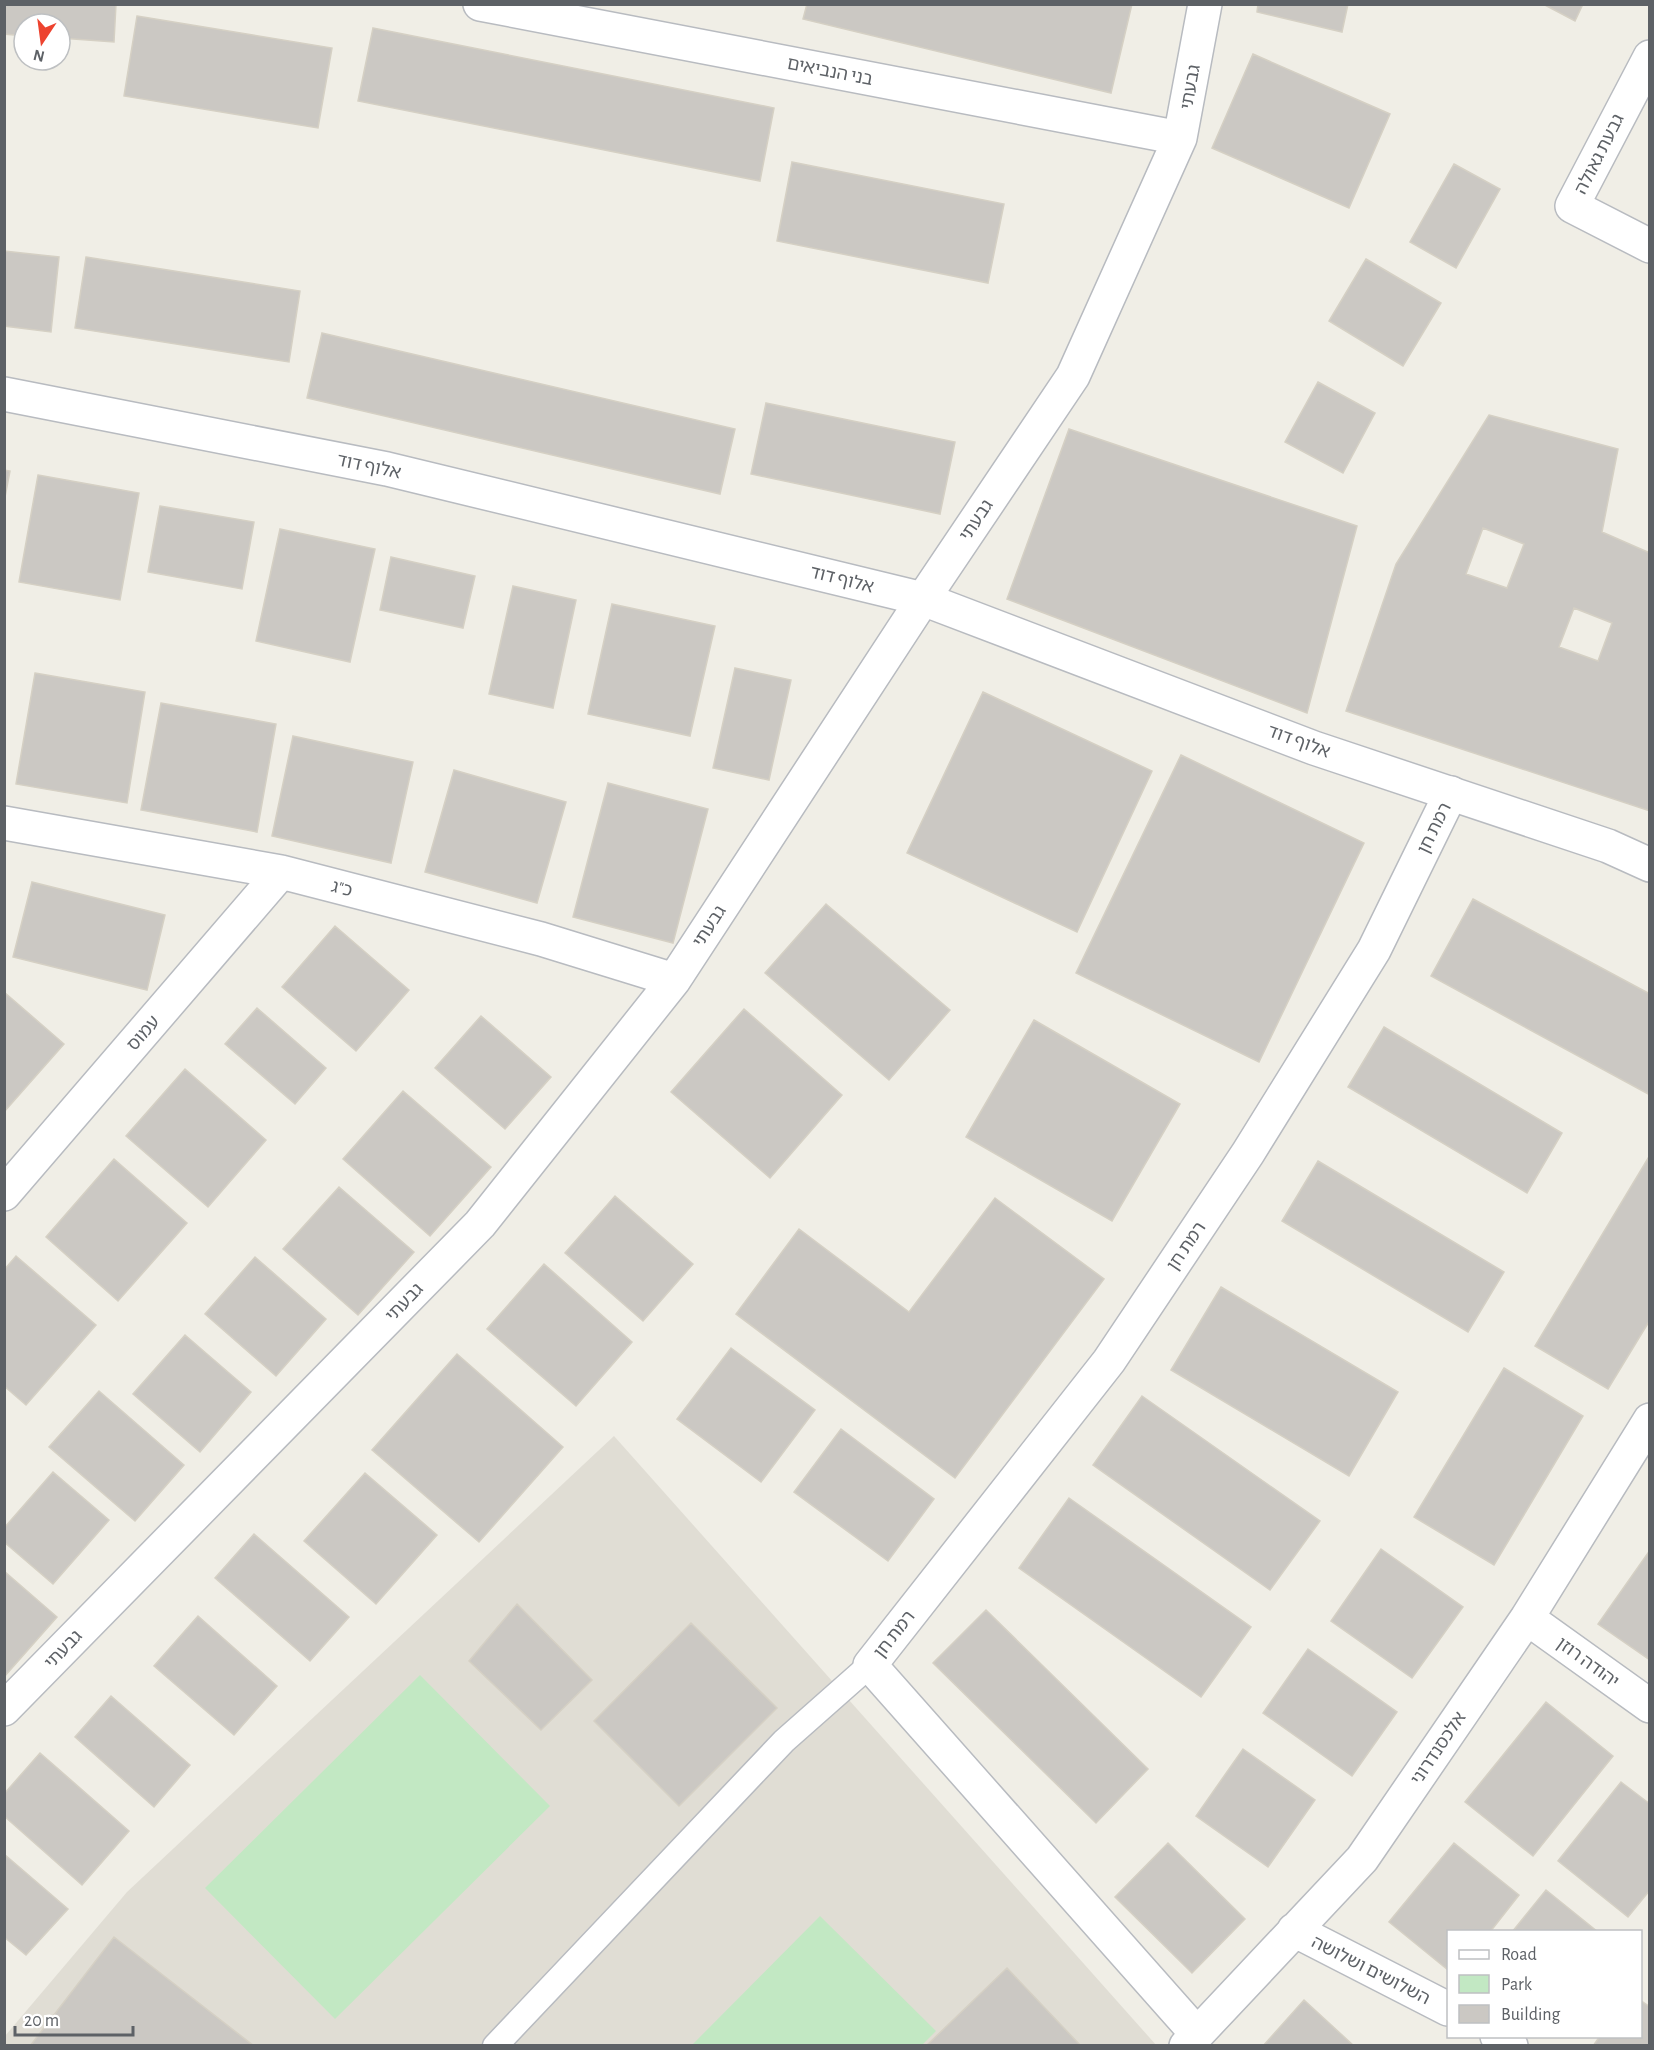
<svg xmlns="http://www.w3.org/2000/svg" width="1654" height="2050" font-family="'Alegreya Sans','Noto Sans Hebrew',sans-serif">
	<style>
		.education { fill: #e0ddd4 }
		.green { fill: #c2e8c3 }
		.building { fill: #cbc8c3; stroke: #d5d0c4; stroke-width: 1.5; fill-rule: evenodd }
		.lines { fill: none; stroke-linecap: round; stroke-linejoin: round }
		.service-casing { stroke: #b8bbc0; stroke-width: 27 }
		.minor-casing { stroke: #b8bbc0; stroke-width: 36 }
		.tertiary-casing { stroke: #b8bbc0; stroke-width: 36 }
		.service { stroke: #fff; stroke-width: 24 }
		.minor { stroke: #fff; stroke-width: 33 }
		.tertiary { stroke: #fff; stroke-width: 33 }
		.labels { text-anchor: middle; stroke-width: 4.5; stroke-linejoin: round; paint-order: stroke }
		.street-label { font-size: 18px; fill: #5d6166; stroke: #fff }
	</style>
	<rect width="100%" height="100%" fill="#f0eee6"/>
	<path class="education" d="M614 1436 1157 2046H5V2036L127 1892Z"/>
	<path class="green" d="M420 1675 550 1806 335 2019 205 1888Z
		M820 1916 936 2031 922 2045H692Z"/>
	<path class="building" d="M4 4H116L114 42 60 38V24H24V36L4 34Z
		M807 4H1132L1111 93 803 19Z
		M1258 4H1348L1342 32 1257 12Z
		M1543 4H1583L1575 21Z
		M137 16 332 48 318 128 124 96Z
		M373 28 774 108 760 181 358 101Z
		M1253 54 1390 114 1349 208 1212 148Z
		M792 162 1004 204 988 283 777 241Z
		M1454 164 1500 189 1456 268 1410 242Z
		M4 251 59 257 51 332 4 326Z
		M86 257 300 291 289 362 75 328Z
		M1366 259 1441 303 1403 366 1329 321Z
		M322 333 735 429 720 494 307 398Z
		M1318 382 1375 413 1343 473 1285 442Z
		M766 403 955 442 940 514 751 474Z
		M1489 415 1618 449 1602 532 1650 553V811L1346 711 1396 564ZM1483 528 1524 544 1507 588 1466 574ZM1574 608 1612 623 1598 661 1559 647Z
		M1069 429 1357 526 1307 713 1007 599Z
		M4 470 10 471 4 502Z
		M38 475 139 493 120 600 19 582Z
		M160 506 254 522 242 589 148 572Z
		M280 529 375 549 350 662 256 641Z
		M391 557 475 576 463 628 380 610Z
		M513 586 576 600 553 708 489 694Z
		M612 604 715 626 690 736 588 714Z
		M735 668 791 680 769 780 713 768Z
		M35 673 145 692 127 803 16 784Z
		M983 692 1152 771 1077 932 907 853Z
		M161 703 276 724 257 832 141 810Z
		M293 736 413 762 391 863 272 836Z
		M1181 755 1364 843 1259 1062 1076 973Z
		M454 770 566 802 537 903 425 872Z
		M608 783 708 809 673 943 573 917Z
		M32 882 165 915 147 990 13 957Z
		M1473 899 1650 994V1095L1431 976Z
		M826 904 950 1010 889 1080 765 973Z
		M335 926 409 990 356 1051 282 987Z
		M4 992 64 1044 4 1112Z
		M257 1008 326 1068 295 1104 225 1044Z
		M744 1009 842 1095 770 1178 671 1092Z
		M481 1016 551 1077 505 1129 435 1068Z
		M1034 1020 1180 1104 1112 1221 966 1137Z
		M1384 1027 1562 1133 1527 1193 1348 1087Z
		M185 1069 266 1140 208 1207 126 1136Z
		M403 1091 491 1167 430 1236 343 1159Z
		M1650 1155V1320L1608 1389 1535 1346Z
		M114 1159 187 1223 118 1301 46 1237Z
		M1318 1161 1504 1272 1468 1332 1282 1221Z
		M339 1187 414 1252 358 1315 283 1249Z
		M615 1196 693 1264 643 1321 565 1253Z
		M995 1198 1104 1279 955 1478 736 1314 799 1229 909 1312Z
		M16 1256 96 1325 26 1405 4 1386V1270Z
		M255 1257 326 1319 276 1376 205 1314Z
		M544 1264 632 1342 576 1406 487 1329Z
		M1221 1287 1398 1392 1349 1476 1171 1370Z
		M185 1335 251 1392 200 1452 133 1394Z
		M731 1348 815 1410 761 1482 677 1419Z
		M457 1354 563 1447 479 1542 372 1450Z
		M1504 1368 1583 1416 1494 1565 1414 1517Z
		M99 1391 184 1465 135 1521 49 1447Z
		M1142 1396 1320 1521 1270 1590 1093 1465Z
		M841 1429 934 1499 888 1561 794 1492Z
		M53 1472 109 1520 53 1584 4 1542V1528Z
		M365 1473 437 1535 376 1604 304 1541Z
		M1069 1498 1251 1627 1201 1697 1019 1568Z
		M254 1534 349 1617 310 1661 215 1578Z
		M1381 1549 1463 1607 1412 1678 1331 1621Z
		M1650 1550V1660L1598 1624Z
		M4 1571 57 1617 4 1677Z
		M517 1604 592 1680 541 1730 469 1661Z
		M986 1610 1148 1769 1096 1823 933 1663Z
		M198 1616 277 1686 234 1735 154 1666Z
		M691 1623 777 1708 679 1806 594 1721Z
		M1308 1649 1397 1712 1352 1776 1263 1713Z
		M111 1696 190 1765 154 1807 75 1737Z
		M1546 1702 1613 1756 1533 1856 1465 1802Z
		M1243 1749 1315 1800 1268 1867 1196 1816Z
		M40 1753 129 1831 82 1885 4 1816V1794Z
		M1621 1782 1650 1804V1890L1628 1917 1558 1861Z
		M1168 1843 1245 1919 1192 1973 1115 1897Z
		M1454 1843 1519 1895 1490 1932H1448V1970L1389 1922Z
		M4 1854 68 1909 26 1955 4 1937Z
		M1546 1890 1598 1932H1512Z
		M114 1937 254 2046H30Z
		M1007 1968 1081 2046H926Z
		M1304 2000 1354 2046H1263Z
		M1640 2000 1650 2007V2046H1593L1600 2036H1640Z"/>
	<g class="lines">
		<g class="service-casing">
			<path id="service" d="M495 2046 784 1741 870 1665"/>
		</g>
		<g class="minor-casing">
			<path id="minor" d="M480 4 1180 138
				M1650 57 1572 206 1650 246
				M4 823 281 872 541 939 674 980
				M4 1194 281 872
				M1527 1618 1650 1706
				M4 1709 480 1224 674 980 923 599 1073 376 1180 138 1205 4
				M1294 1930 1448 2009
				M1197 2034 870 1665 1109 1361 1248 1153 1374 950 1451 793
				M1497 2036 1511 2046
				M1186 2046 1362 1859 1527 1618 1650 1420"/>
		</g>
		<g class="tertiary-casing">
			<path id="tertiary" d="M4 394 387 469 923 599 1314 748 1608 846 1650 865"/>
		</g>
		<use href="#service" class="service"/>
		<use href="#minor" class="minor"/>
		<use href="#tertiary" class="tertiary"/>
	</g>
	<g class="labels">
		<g class="street-label">
			<text transform="translate(830 71) rotate(11)" y="6">בני הנביאים</text>
			<text transform="translate(1190 87) rotate(-80)" y="6">גבעתי</text>
			<text transform="translate(1599 154) rotate(-63)" y="6">גבעת גאולה</text>
			<text transform="translate(369 466) rotate(12)" y="6">אלוף דוד</text>
			<text transform="translate(976 520) rotate(-56)" y="6">גבעתי</text>
			<text transform="translate(842 579) rotate(14)" y="6">אלוף דוד</text>
			<text transform="translate(1299 741) rotate(20)" y="6">אלוף דוד</text>
			<text transform="translate(1434 828) rotate(-64)" y="6">רמת חן</text>
			<text transform="translate(342 888) rotate(14)" y="6">כ"ג</text>
			<text transform="translate(709 926) rotate(-57)" y="6">גבעתי</text>
			<text transform="translate(143 1033) rotate(-49)" y="6">עמוס</text>
			<text transform="translate(1186 1246) rotate(-56)" y="6">רמת חן</text>
			<text transform="translate(404 1302) rotate(-46)" y="6">גבעתי</text>
			<text transform="translate(894 1634) rotate(-52)" y="6">רמת חן</text>
			<text transform="translate(63 1649) rotate(-46)" y="6">גבעתי</text>
			<text transform="translate(1588 1662) rotate(36)" y="6">יהודה רוזן</text>
			<text transform="translate(1438 1748) rotate(-56)" y="6">אלכסנדרוני</text>
			<text transform="translate(1371 1970) rotate(27)" y="6">השלושים ושלושה</text>
		</g>
	</g>
	<rect width="1654" height="2050" fill="none" stroke="#5d6166" stroke-width="12"/>
	<rect x="1447" y="1930" width="195" height="108" fill="#ffffff" stroke="#bec0c2" stroke-width="1.5"/>
	<rect x="1459" y="1950" width="30" height="9" fill="#ffffff" stroke="#bec0c2" stroke-width="1.5"/>
	<text x="1501" y="1960" font-size="18" fill="#5d6166">Road</text>
	<rect x="1459" y="1975" width="30" height="18" fill="#c2e8c3" stroke="#bec0c2" stroke-width="1.5"/>
	<text x="1501" y="1990" font-size="18" fill="#5d6166">Park</text>
	<rect x="1459" y="2005" width="30" height="18" fill="#cbc8c3" stroke="#bec0c2" stroke-width="1.5"/>
	<text x="1501" y="2020" font-size="18" fill="#5d6166">Building</text>
	<g transform="translate(42 42) rotate(193)"><circle r="28" fill="#ffffff" stroke="#bec0c2" stroke-width="1.5"/>
	<path d="M0-4.5L10 22L0 15L-10 22Z" fill="#ed432f"/>
	<text y="-9" font-size="16" font-weight="bold" text-anchor="middle" fill="#5d6166">N</text>
	</g>
	<path d="M15 2026v9h118v-9" fill="none" stroke="#5d6166" stroke-width="3"/>
	<text x="24" y="2026" font-size="18" fill="#5d6166" stroke="#ffffff" stroke-width="4.5" paint-order="stroke">20 m</text>
</svg>
